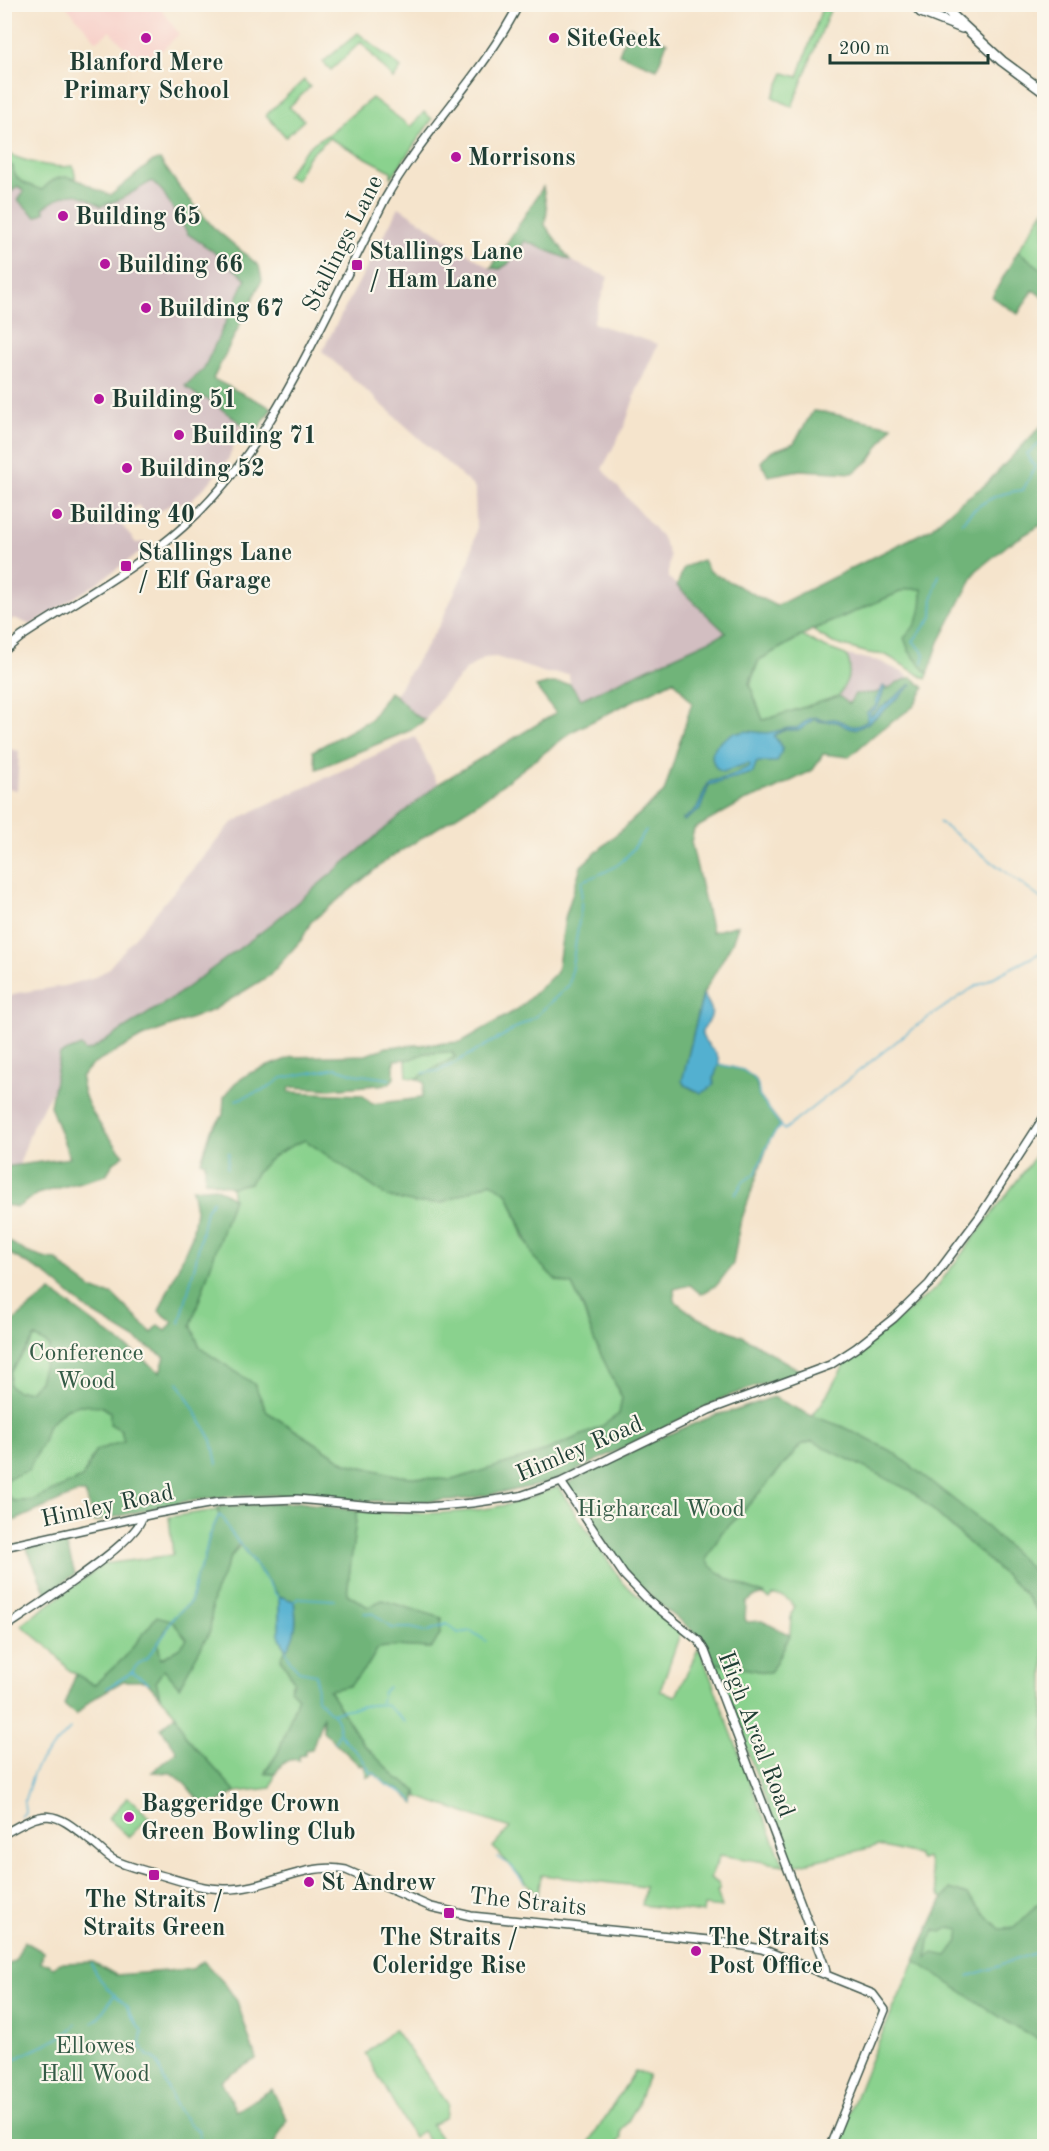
<svg xmlns="http://www.w3.org/2000/svg" width="1049" height="2151" font-family="'Old Standard TT',serif">
	<style>
		.built { fill: #f7d0c9 }
		.industrial { fill: #d2bec1 }
		.green { fill: #8ad28e; stroke: #548861; stroke-width: 1.5 }
		.forest { fill: #6fb479; stroke: #477856; stroke-width: 1.5; fill-rule: evenodd }
		.water { fill: #52b0d0; stroke: #387682; stroke-width: 1.5 }
		.lines { fill: none; stroke-linecap: round; stroke-linejoin: round }
		.stream { stroke: #52b0d0; stroke-width: 1.5 }
		.secondary-casing { stroke: #3f564b; stroke-width: 10 }
		.highway-casing { stroke: #3f564b; stroke-width: 12 }
		.secondary { stroke: #fff; stroke-width: 7 }
		.highway { stroke: #fff; stroke-width: 9 }
		.poi-dot { fill: #b5179e; stroke: #fbf7ec; stroke-width: 2 }
		.labels { text-anchor: middle; stroke-width: 4.5; stroke-linejoin: round; paint-order: stroke }
		.poi-label { font-size: 24px; font-weight: bold; fill: #1f3d34; stroke: #fbf7ec; text-anchor: start }
		.street-label { font-size: 24px; fill: #1f3d34; stroke: #fbf7ec }
		.park-label { font-size: 24px; fill: #345b46; stroke: #fbf7ec }
	</style>
	<rect width="100%" height="100%" fill="#fbf7ec"/>
	<filter id="ink" filterUnits="userSpaceOnUse"><feTurbulence type="fractalNoise" baseFrequency=".0167" numOctaves="2"/><feDisplacementMap in="SourceGraphic" scale="12" xChannelSelector="R" yChannelSelector="G"/><feConvolveMatrix kernelMatrix="1 2 1 2 8 2 1 2 1" color-interpolation-filters="sRGB"/></filter>
	<filter id="wash" filterUnits="userSpaceOnUse"><feTurbulence type="fractalNoise" baseFrequency=".008" numOctaves="4" result="noise"/><feDisplacementMap in="SourceGraphic" scale="24" xChannelSelector="R" yChannelSelector="G"/><feGaussianBlur stdDeviation="1.35" result="paint"/><feColorMatrix in="noise" values="0 0 0 0 0 0 0 0 0 0 0 0 0 0 0 0 0 1.4 0 .05"/><feComposite in="paint" operator="in"/></filter>
	<g filter="url(#wash)">
		<rect width="100%" height="100%" fill="#f5e4cc"/>
		<path class="built" d="M65 5H158L179 34 159 53 155 50 140 65 110 31 97 41Z"/>
		<path class="industrial" d="M153 161 246 279 203 370 242 424 228 460 208 484 187 504 174 502 148 519 138 505 117 519 136 543 146 542 149 546 91 587 31 625 14 618 5 624V176L37 199 76 179 98 191 111 195Z
			M399 207 490 268 512 235 608 277 593 323 658 344 636 392 625 425 602 469 661 536 670 556 668 577 727 633 580 699 570 684 569 674 546 673 496 657 484 658 467 669 443 695 425 720 414 716 395 695 440 624 470 559 476 530 475 488 322 351Z
			M846 655 879 661 906 674 910 678 896 683 891 687 875 693 855 694 849 704 839 696 850 674 849 660Z
			M415 737 438 784 268 927 177 995 91 1050 60 1054 53 1090 33 1125 19 1165 5 1167 4 1000 17 993 64 986 95 977 107 970 231 824 253 811Z
			M5 748 19 751 17 790 5 788Z"/>
		<path class="green" d="M823 5H832L792 107 773 97 784 73 798 77Z
			M358 33 401 68 393 79 361 42 331 70 323 62Z
			M304 80 310 87 289 107 304 120 286 137 266 115Z
			M372 98 411 127 424 112 432 119 391 178V171L329 138 308 157 296 180 286 176C298 159 307 144 326 136Z
			M5 153C25 161 51 169 73 166L76 179 37 199 5 176Z
			M1044 210V271L1018 251Z
			M922 588V611L913 629 909 651 928 674 926 679 886 655 868 653 833 643 812 630 907 589Z
			M802 636 824 647 846 655C855 670 846 682 839 696L763 721 750 685 759 660Z
			M452 1052 455 1057 417 1079 407 1077 406 1060 426 1053Z
			M1044 1138V1584L976 1517 812 1416 822 1403 846 1362 936 1288 1031 1162Z
			M305 1140 388 1197 442 1203 491 1182 508 1194 525 1240 556 1280 572 1285 583 1309 594 1340 622 1398 619 1414 599 1428 540 1453 452 1480 399 1476 346 1463 267 1412 254 1384 200 1348 191 1325 233 1198 231 1187 250 1183C263 1160 281 1150 305 1140Z
			M35 1337 50 1345 39 1381 30 1391H16L9 1385 10 1372Z
			M79 1405 101 1406 110 1412 111 1424 121 1430 124 1441 95 1451 82 1478 31 1501H13L5 1492 8 1478 43 1442 47 1427 65 1409Z
			M813 1441 913 1492 1022 1591 1044 1620V2146H836L873 2054 943 1899 938 1894 927 1858 920 1860 917 1855 878 1846 791 1866 714 1663 770 1673 790 1636 791 1615 795 1607C789 1599 783 1595 773 1595L770 1599C753 1587 716 1579 706 1560L722 1532 737 1518 801 1445Z
			M558 1487 623 1583 681 1631 660 1691 676 1696 698 1649 701 1652 757 1801 784 1865 720 1855 710 1879 718 1883 720 1890 717 1891 722 1908 704 1906 703 1913 642 1905 645 1887 541 1875 538 1895 493 1847 510 1828 418 1797 417 1790 397 1778 363 1744 328 1689 349 1685 368 1665 378 1648 395 1646 432 1648 440 1634 442 1618 382 1600 368 1607 347 1594 357 1511C407 1514 461 1516 510 1504 526 1500 542 1492 558 1487Z
			M217 1510 219 1515 209 1537 204 1560 196 1577 191 1601 171 1620 188 1639 180 1648 161 1659 158 1644 169 1626 157 1616 125 1657 94 1685 69 1670 51 1649 21 1625 104 1564 173 1555 169 1517Z
			M240 1545 279 1596C280 1613 276 1635 286 1650L281 1659 294 1681 290 1686 298 1697 278 1753 266 1770V1774H275L271 1788 236 1792 186 1737 176 1715 160 1697 156 1681 164 1668 179 1687 210 1631 213 1597 229 1560Z
			M128 1797 149 1817 129 1837 108 1818Z
			M394 2029 448 2104 445 2117 431 2125 446 2146H432L422 2131 413 2137 366 2054Z
			M635 2071 648 2075 638 2104 621 2133 622 2138 618 2143 619 2146H587Z"/>
		<path class="forest" d="M629 27 667 42 657 69 619 54Z
			M160 160 180 188 213 227 259 266 262 280 213 379 272 408 255 434 208 399 199 397 185 386 203 370 246 279 210 249 188 234 163 192 152 181 121 199 101 206C73 189 69 191 43 208L45 212 36 217 18 200 24 192 18 186 10 193 5 188V163L13 166C14 183 28 184 42 190 67 162 83 187 111 195L153 161Z
			M543 187 547 210 545 225 570 260 525 241 508 264 500 269 491 268Z
			M1018 251 1044 271V298L1033 290 1018 314 992 297Z
			M813 411 823 412 892 426 870 460 853 473 800 470 768 476 761 462 770 452 794 443Z
			M1044 423V523L1009 544 976 571 939 642 928 674 909 651 904 638C920 623 922 609 922 589H907L812 630 759 660 749 683 763 720 839 696 849 704 855 694 875 693 891 687 896 683 912 677 924 688 914 706 874 735 849 757 823 754 813 770 769 792 744 801 694 829 691 842 712 932 738 925 732 943 703 994 687 1059 685 1085 696 1091 713 1079 718 1064 743 1070 756 1080 759 1096 781 1125 770 1139 740 1224 733 1264 717 1285 701 1294 690 1285 674 1289 675 1301 696 1317 742 1336 801 1371 725 1397 568 1475 535 1486 467 1499 411 1502 365 1501 279 1495 226 1497 182 1502 168 1508 159 1507 94 1522 85 1493H77L16 1520 5 1522V1492L13 1501H31L82 1478 89 1466 95 1451 124 1441 121 1430 110 1424V1412L101 1406 79 1405 65 1409 47 1427 43 1442 28 1471 8 1478 5 1487 4 1350 7 1326 51 1291 160 1372 165 1357 89 1311 44 1273 5 1251V1239L26 1252 47 1259 57 1260 70 1273 92 1289 102 1293 112 1294 152 1333 158 1325 166 1331 173 1322 159 1311 192 1236 196 1210 192 1189 215 1187 233 1198 191 1325 200 1348 254 1384 267 1412 346 1463 399 1476 452 1480 540 1453 599 1428 619 1414 622 1398 594 1340 583 1307 572 1285 556 1280 534 1258 508 1194 491 1182 442 1203H415L388 1197 305 1140C281 1150 263 1160 250 1183L231 1187 205 1180V1163L201 1161 211 1130 223 1115 224 1097 235 1083 250 1073 292 1057 366 1055 387 1047 461 1042 518 1009 557 972 565 918 581 866 664 792 692 703 674 680 573 731 482 800 388 859 311 922 302 939 269 976 213 1010 142 1037 92 1065 81 1077C82 1105 106 1134 124 1155L114 1162 106 1175 37 1194 18 1207 5 1205V1167L70 1158 50 1106 60 1054 81 1046 85 1051 91 1050 177 995 268 927 438 784 556 713 536 687 550 683 570 684 581 699 726 633 677 586 684 567 703 560 709 571 776 606 930 529 958 504 985 485ZM452 1052 455 1057 417 1078 424 1083 422 1098 372 1104 362 1095 289 1092 290 1087 329 1089 389 1084 394 1078V1060L410 1059 426 1053ZM35 1337 50 1346 39 1381 30 1391H16L9 1385 10 1372Z
			M389 692C404 698 406 713 425 720L411 730 317 769 313 751 370 720Z
			M773 1397 812 1416 841 1426 893 1452 976 1517 1039 1576 1044 1584V1620L1022 1591 913 1492 812 1441 801 1445 737 1518 722 1532 706 1560C713 1574 748 1589 764 1594L754 1597 746 1603 745 1619 747 1622 762 1621 790 1635 770 1673 714 1663 702 1638 663 1607 628 1574 565 1484 662 1437 718 1414 734 1411Z
			M299 1502 357 1511 347 1594 368 1607 382 1600 442 1618 440 1634 432 1648 395 1646 378 1648 368 1665 349 1686 329 1690 363 1744 397 1778 417 1791 415 1804 401 1791 387 1785 375 1774 367 1777 364 1766 361 1764 360 1766 323 1731V1716L312 1749 305 1750V1755L299 1756V1760C286 1758 282 1763 275 1774L265 1773 278 1753 298 1697 290 1689 294 1681 281 1658C294 1633 299 1631 294 1601L279 1596 239 1543 229 1560 213 1597 210 1631 179 1687 164 1669 156 1681 160 1697 146 1681H123L92 1699 76 1715 64 1705 76 1674 94 1685 125 1657 157 1616 171 1620 191 1601 196 1577 204 1560 209 1537 219 1515 217 1507ZM171 1620 187 1639 180 1648 161 1659 158 1644Z
			M65 1540 75 1574 46 1594 26 1546Z
			M176 1715 186 1737 236 1792 207 1810 185 1784 171 1773 152 1772 177 1751 161 1728Z
			M950 1889 967 1895 1000 1929 1014 1928 1044 1898V2042L1012 2025 914 1960 943 1899ZM950 1927 960 1929 958 1941 947 1956 934 1953 927 1958 929 1940 935 1930 942 1932Z
			M24 1941 43 1952 41 1963 49 1964 53 1968 60 1963 93 1962 116 1975 191 1969 203 1961 225 1984 237 2001 256 2059 221 2080 236 2111 272 2089 287 2120 274 2144 276 2146H5L4 1967 15 1961Z"/>
		<path class="water" d="M911 684 912 685C900 695 867 730 853 729 846 729 842 723 836 722 826 720 826 725 814 719L800 730H785L776 734 774 736 783 748 777 762H758L756 764 753 773 709 785 700 810 684 821 683 819C704 807 698 800 709 782L731 776 750 766 749 763 723 772C717 770 715 767 713 761 708 747 724 739 734 732L738 733C748 728 761 735 773 732 782 730 787 727 797 728L809 719 815 717C826 723 824 719 834 719 849 721 849 733 867 721V712L876 706V700L883 686 885 687 877 709 870 712V717Z
			M703 994C710 1005 716 1012 707 1024 705 1027 702 1028 702 1032 701 1043 718 1049 719 1061 719 1069 712 1075 714 1084L709 1089 701 1093 685 1085 682 1081Z
			M279 1596 294 1601C297 1619 297 1635 286 1650L279 1635Z"/>
		<g class="lines">
			<path class="stream" d="M961 523C979 502 996 493 1023 490L1035 467 1027 454 1044 440
				M923 664C926 649 922 652 913 641L932 617 933 596 939 575
				M939 822 1044 901
				M718 1064 743 1070 754 1078 758 1085 759 1096 784 1130 916 1026 971 989 1044 951
				M423 1073 438 1071 449 1066 506 1034 536 1016 569 985 581 908 582 881C620 867 624 864 646 830
				M236 1100 268 1088 282 1078 336 1068 354 1074 390 1079
				M227 1168 229 1152
				M735 1195 743 1182 756 1173 770 1139 781 1125
				M180 1323 195 1265 206 1210 213 1200
				M178 1382 212 1440 217 1464
				M294 1601 300 1598 335 1600
				M364 1613 374 1614 392 1628H412L426 1632 447 1624 458 1633 471 1631 486 1641
				M286 1650 290 1661 299 1671 316 1674 317 1699C323 1703 325 1709 332 1713 342 1710 380 1701 387 1706 393 1710 398 1717 405 1722
				M132 1672 149 1683
				M107 1688 132 1672 136 1666 146 1659 166 1632 171 1620 191 1601 196 1577 204 1560 209 1537 219 1515 224 1519 229 1530 257 1566 280 1600
				M381 1702 383 1692 388 1687
				M332 1713C341 1722 336 1726 341 1735 351 1751 362 1752 370 1773H374L387 1785 406 1794 415 1803
				M335 1742 340 1732
				M21 1817 25 1812 24 1802 33 1774 40 1761 70 1729
				M498 1857 511 1866 525 1884
				M92 1964 95 1973 109 1990 126 2005 130 2014 142 2031 140 2044 148 2056 154 2058 158 2063 161 2073 177 2109 189 2123 199 2131 201 2146
				M1002 1964 1044 1950
				M968 1976 1000 1966
				M93 2022 98 2018 115 1994
				M4 2067C24 2049 59 2045 76 2024"/>
		</g>
	</g>
	<g filter="url(#ink)">
		<g class="lines">
			<g class="secondary-casing">
				<path id="secondary" d="M4 651 21 637C75 601 135 570 183 527 249 468 289 391 328 313 347 275 366 237 385 199 424 130 483 75 519 4
					M561 1482 624 1575 648 1600 699 1641 705 1651 825 1967 826 1973
					M4 1547 153 1514 219 1502 297 1499 374 1506 427 1507 472 1503 520 1496 561 1482 709 1410 830 1365 856 1348 894 1318 929 1284 980 1216 1044 1117
					M4 1628C29 1611 139 1542 142 1517
					M4 1834C45 1810 53 1809 89 1840 98 1846 105 1855 114 1860 126 1866 140 1869 153 1873 176 1879 200 1889 225 1889 267 1890 304 1861 346 1870L431 1907 471 1916 709 1940 762 1949 873 1994 885 2010 830 2146"/>
			</g>
			<g class="highway-casing">
				<path id="highway" d="M914 4 921 12 962 28
					M940 4 1002 61 1044 92"/>
			</g>
			<use href="#secondary" class="secondary"/>
			<use href="#highway" class="highway"/>
		</g>
	</g>
	<g class="poi-dot">
		<circle cx="146" cy="38" r="6"/>
		<circle cx="554" cy="38" r="6"/>
		<circle cx="456" cy="157" r="6"/>
		<circle cx="63" cy="216" r="6"/>
		<circle cx="105" cy="264" r="6"/>
		<rect x="351" y="259" width="12" height="12" rx="3"/>
		<circle cx="146" cy="308" r="6"/>
		<circle cx="99" cy="399" r="6"/>
		<circle cx="179" cy="435" r="6"/>
		<circle cx="127" cy="468" r="6"/>
		<circle cx="57" cy="514" r="6"/>
		<rect x="120" y="560" width="12" height="12" rx="3"/>
		<circle cx="129" cy="1817" r="6"/>
		<rect x="148" y="1869" width="12" height="12" rx="3"/>
		<circle cx="309" cy="1882" r="6"/>
		<rect x="443" y="1907" width="12" height="12" rx="3"/>
		<circle cx="696" cy="1951" r="6"/>
	</g>
	<g class="labels">
		<g class="poi-label">
			<text x="566" y="46">SiteGeek</text>
			<text x="146" y="70" text-anchor="middle">Blanford Mere<tspan x="146" dy="28">Primary School</tspan></text>
			<text x="468" y="165">Morrisons</text>
			<text x="75" y="224">Building 65</text>
			<text x="369" y="259">Stallings Lane<tspan x="369" dy="28">/ Ham Lane</tspan></text>
			<text x="117" y="272">Building 66</text>
			<text x="158" y="316">Building 67</text>
			<text x="111" y="407">Building 51</text>
			<text x="191" y="443">Building 71</text>
			<text x="139" y="476">Building 52</text>
			<text x="69" y="522">Building 40</text>
			<text x="138" y="560">Stallings Lane<tspan x="138" dy="28">/ Elf Garage</tspan></text>
			<text x="141" y="1811">Baggeridge Crown<tspan x="141" dy="28">Green Bowling Club</tspan></text>
			<text x="321" y="1890">St Andrew</text>
			<text x="154" y="1907" text-anchor="middle">The Straits /<tspan x="154" dy="28">Straits Green</tspan></text>
			<text x="449" y="1945" text-anchor="middle">The Straits /<tspan x="449" dy="28">Coleridge Rise</tspan></text>
			<text x="708" y="1945">The Straits<tspan x="708" dy="28">Post Office</tspan></text>
		</g>
		<g class="street-label">
			<text transform="translate(342 243) rotate(-63)" y="8">Stallings Lane</text>
			<text transform="translate(579 1448) rotate(-23)" y="8">Himley Road</text>
			<text transform="translate(107 1505) rotate(-12)" y="8">Himley Road</text>
			<text transform="translate(757 1734) rotate(69)" y="8">High Arcal Road</text>
			<text transform="translate(528 1901) rotate(6)" y="8">The Straits</text>
		</g>
		<g class="park-label">
			<text x="86" y="1360">Conference<tspan x="86" dy="28">Wood</tspan></text>
			<text x="661" y="1516">Higharcal Wood</text>
			<text x="95" y="2053">Ellowes<tspan x="95" dy="28">Hall Wood</tspan></text>
		</g>
	</g>
	<rect width="1049" height="2151" fill="none" stroke="#fbf7ec" stroke-width="24"/>
	<path d="M830 54v9h158v-9" fill="none" stroke="#1f3d34" stroke-width="3"/>
	<text x="839" y="54" font-size="18" fill="#1f3d34" stroke="#fbf7ec" stroke-width="4.5" paint-order="stroke">200 m</text>
</svg>
